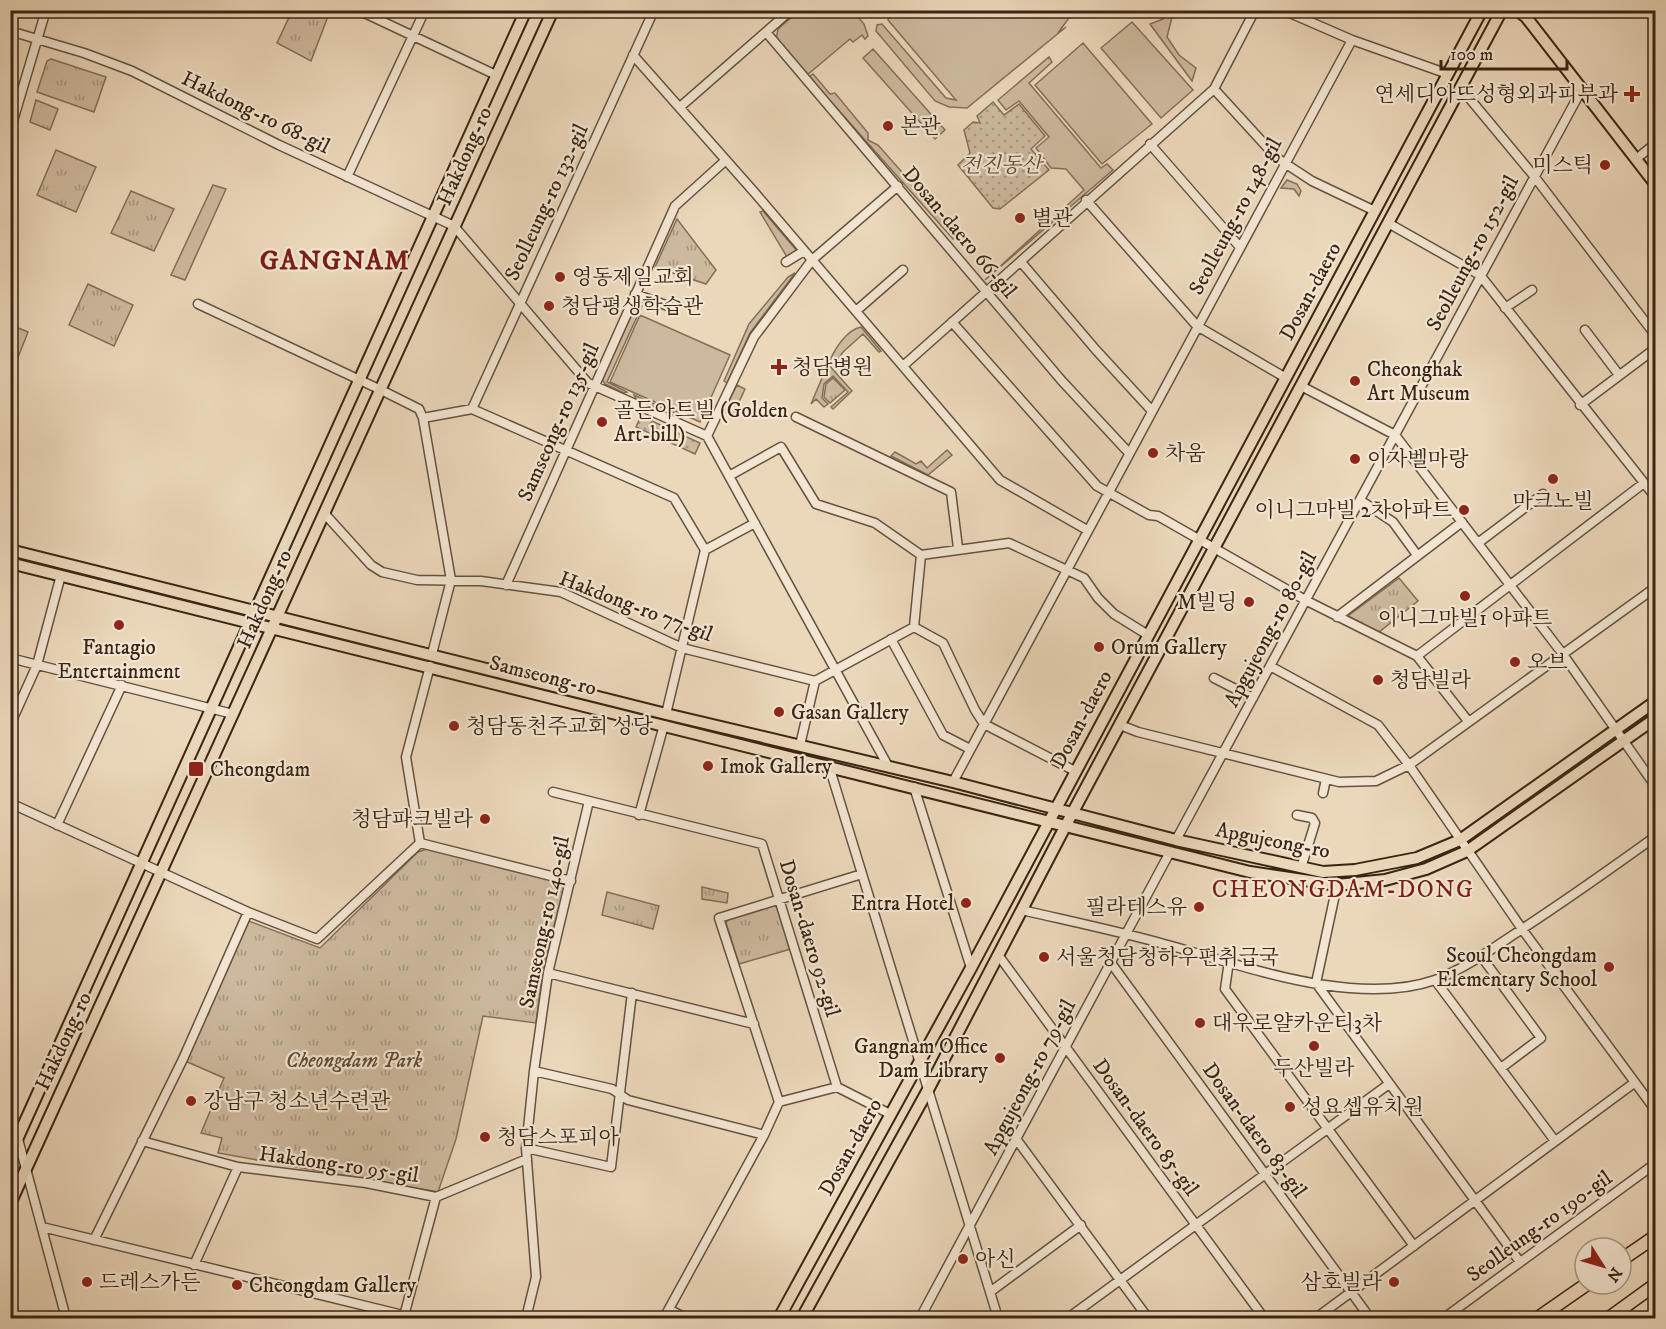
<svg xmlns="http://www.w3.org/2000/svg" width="1666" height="1329" font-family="'IM FELL DW Pica','Noto Serif KR',serif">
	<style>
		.grass { fill: #cdb99e; stroke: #846f58; stroke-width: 1.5 }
		.park { fill: url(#park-tufts); stroke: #846f58; stroke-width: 1.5 }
		.garden { fill: url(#garden-dots); stroke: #846f58; stroke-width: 1.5 }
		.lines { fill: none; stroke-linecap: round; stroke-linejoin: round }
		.minor-casing { stroke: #66523d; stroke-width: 11 }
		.major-casing { stroke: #3a2513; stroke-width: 14 }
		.highway-casing { stroke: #3a2513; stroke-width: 15 }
		.minor { stroke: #f2e5d2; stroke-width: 8 }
		.major { stroke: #ebd7ba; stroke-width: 10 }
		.highway { stroke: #ebd7ba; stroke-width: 12 }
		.poi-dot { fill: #8f2418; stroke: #f2e5d2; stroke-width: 2 }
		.labels { text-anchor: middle; stroke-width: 4.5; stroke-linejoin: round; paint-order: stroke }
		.poi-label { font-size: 21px; fill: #3a2513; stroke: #f2e5d2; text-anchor: start }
		.street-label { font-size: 21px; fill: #3a2513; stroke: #f2e5d2 }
		.park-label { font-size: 21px; font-style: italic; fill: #5f4a36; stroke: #f2e5d2 }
		.quarter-label { font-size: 24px; letter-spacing: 1.5px; fill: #7a1f14; stroke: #f2e5d2 }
		.district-label { font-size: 27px; font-weight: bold; letter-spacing: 1.5px; fill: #7a1f14; stroke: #f2e5d2 }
	</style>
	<defs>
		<pattern id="park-tufts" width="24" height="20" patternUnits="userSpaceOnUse" patternTransform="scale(1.5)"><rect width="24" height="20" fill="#cdb99e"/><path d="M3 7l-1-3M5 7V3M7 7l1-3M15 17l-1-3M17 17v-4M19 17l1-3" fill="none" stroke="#a79680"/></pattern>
		<pattern id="garden-dots" width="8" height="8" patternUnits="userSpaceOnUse" patternTransform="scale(1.5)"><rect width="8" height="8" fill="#cdb99e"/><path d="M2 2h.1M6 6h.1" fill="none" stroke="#a79680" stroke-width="1.8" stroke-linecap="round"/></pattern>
	</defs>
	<rect width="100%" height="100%" fill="#ebd7ba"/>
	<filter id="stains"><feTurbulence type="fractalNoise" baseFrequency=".00333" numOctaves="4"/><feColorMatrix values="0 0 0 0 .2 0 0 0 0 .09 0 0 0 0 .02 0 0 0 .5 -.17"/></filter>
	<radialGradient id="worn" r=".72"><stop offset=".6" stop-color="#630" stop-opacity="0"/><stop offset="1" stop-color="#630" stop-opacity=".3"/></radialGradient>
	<path class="grass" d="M800 10 853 11 864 24 868 36 865 39 862 35 853 42 850 39 807 75 776 40 778 29Z
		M891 11V10L1083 11 1078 15H1071L1058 33 1066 27 967 108 949 107 935 101 876 31 877 25 882 24 946 98 956 100 888 20Z
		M1167 14 1172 17 1167 37 1179 55 1196 68 1192 81 1150 24 1163 19Z
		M1132 22 1193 90 1161 118 1101 48Z
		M1083 43 1152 124 1102 164 1035 85Z
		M873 49 945 130 935 139 863 58Z
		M1049 57 1052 62 1029 83 1101 168 1107 164 1113 170 985 280 1084 190 1066 169 1051 168 1036 148 1049 137 1019 101 1006 110 998 100Z
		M813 74 830 94 835 93 868 133V140L878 145 916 188 920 186 923 190 920 194 955 233 959 234 953 239 809 77Z
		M1287 180 1297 184 1301 191 1299 196 1294 189 1281 188Z
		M213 185 226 189 185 280 171 275Z
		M763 211 797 251 787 257 760 212Z
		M795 273 750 333 727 383 724 381 749 324 788 277Z
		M637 303 642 306 607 382 627 392 624 393 605 384 602 379Z
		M640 315 730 355 700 422 610 382Z
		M861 327 881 351 879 352 863 334 843 352 834 365 830 360C836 347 847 330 861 327Z
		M828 364 852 391 833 409 831 407 848 392 833 376 824 384 822 398 828 404 824 407 816 399 811 404Z
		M737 385 745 389 732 417 724 411Z
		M634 395 684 417 680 418 636 399Z
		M947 450 952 455 928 475 891 456 895 452 916 464 921 461 927 468Z"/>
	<path class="park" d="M292 11H330L311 61 277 43Z
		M51 59 106 77 94 112 37 92 47 61Z
		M36 100 58 109 50 130 30 122Z
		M56 150 96 167 76 212 37 195Z
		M131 191 174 209 154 251 111 233Z
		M677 219 716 270 706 284 655 267Z
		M88 284 133 305 114 346 69 325Z
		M11 325 28 332 17 360 11 357Z
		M833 378 845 390 830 403 824 397 826 384Z
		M1399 578 1418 601 1379 632 1348 616Z
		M430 848 562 882 564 889 544 963 536 1023 483 1016 456 1139 438 1192 218 1153 222 1138 201 1133 224 1078 183 1060 246 920 320 948 418 852Z
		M702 887 728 893 727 903 702 899Z
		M607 892 659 906 653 929 602 915Z
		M774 905 780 910 791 949 739 964 726 923 729 918Z"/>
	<path class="garden" d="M993 102 1004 115 1019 104 1045 136 1031 149 1049 170 1000 209 993 208 958 165 970 153 964 130 973 122 980 123 977 116Z
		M641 416 700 443 695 454 636 427Z"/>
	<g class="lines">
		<g class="minor-casing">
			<path id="minor" d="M358 10 496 75
				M1283 10 1352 40 1448 74
				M1650 10 1656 18
				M10 31 84 53 132 71 279 145 454 226 588 383 707 436
				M766 32 1062 381 1129 453
				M633 55 755 193 1000 480 1087 530
				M1460 87 1534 176 1656 336
				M1214 89 1277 158 1312 181 1375 211
				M680 107 791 10
				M10 131 46 10
				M1150 144 1239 246
				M1636 159 1656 143
				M347 177 425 10
				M1086 200 1197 326 1286 378
				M1388 223 1480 275 1656 498
				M786 262 804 251
				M1021 262 1096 350 1152 411
				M635 294 671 307
				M198 304 381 390 419 409 423 418 472 409 674 498 705 550
				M1505 308 1532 290
				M856 311 903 270
				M952 322 1097 486 1149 515 1158 516 1307 601 1417 656 1468 721
				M1585 330 1619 375
				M903 366 1214 89 1255 10
				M1301 386 1395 435 1562 653 1656 787
				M1580 405 1656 348
				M472 409 654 10
				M796 417 951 492 958 548
				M423 418 451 580 432 654
				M707 436 888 766
				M707 436 754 337 812 260 898 186
				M729 476 781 447 816 504 875 523 921 555 914 627
				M1360 500 1393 522 1417 555
				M324 513 371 565 382 572 417 580 481 581 561 592 682 648 815 681
				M1478 543 1543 494
				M921 555 1009 543 1084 578 1098 598 1114 614 1148 635
				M506 585 675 206 726 160
				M1337 617 1462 522
				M914 627 943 643 975 710 984 724 1075 771
				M891 639 943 735 970 749
				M1417 656 1644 483
				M10 658 233 714
				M1270 666 1378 725 1409 765 1522 929 1656 1111
				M1214 678 1253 698
				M666 714 705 550 755 523
				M10 725 37 665 61 575
				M1120 725 1138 732 1339 782 1376 781 1409 765 1656 587
				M800 745 815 681 914 627
				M829 766 998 1318
				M953 782 1352 40
				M914 787 971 968
				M553 792 762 844 837 1087 890 1114
				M1323 793 1326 779
				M10 803 248 912 317 939 420 843
				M639 815 664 725
				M1297 815 1312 818 1315 823 1301 868
				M57 825 122 685
				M1176 840 1582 89
				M420 843 406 757 430 666
				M420 843 571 881
				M1337 885 1316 983 1520 1262
				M1022 910C1069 921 1117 931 1164 944 1243 965 1354 1008 1435 980 1462 970 1489 951 1513 935 1562 903 1609 870 1656 836
				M999 956 1264 1318
				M1481 956 1541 1038 1501 1068
				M1229 961 1225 989 1414 1246
				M1111 963 1370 1318
				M548 973 754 1024
				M1435 980 1555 1141
				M534 1071 612 1089 628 1100 764 1135
				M779 1102 719 918 862 874
				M10 1109 66 1318
				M1017 1140 1148 1318
				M142 1141 238 1167 366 1183 436 1197 527 1159
				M526 1148 611 1167 632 993
				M42 1227 415 1318
				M94 1240 183 1059 248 912
				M194 1265 238 1167
				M990 1292 1081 1225
				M670 1310 686 1318
				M404 1316 436 1197
				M526 1318 536 1277 526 1148 534 1071 548 973 589 801
				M664 1318 764 1135 779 1102 837 1087
				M920 1318 1170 852
				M1068 1318 1389 1084
				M1316 1318 1634 1083
				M1444 1318 1656 1163"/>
		</g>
		<g class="major-casing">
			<path id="major" d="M1517 10 1526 17 1656 185
				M10 550 666 714 953 782 1176 840 1323 872 1355 870 1417 858 1460 840 1656 701
				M10 563 1250 872 1337 885 1385 880 1426 869 1467 851 1656 718
				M10 1155 526 10
				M10 1204 553 10
				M779 1318 971 968 1482 10
				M802 1318 929 1088 1066 825 1502 10"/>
		</g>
		<g class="highway-casing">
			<path id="highway" d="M1621 1260 1656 1236
				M1538 1318 1587 1284
				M1609 1318 1656 1284"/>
		</g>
		<use href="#minor" class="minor"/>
		<use href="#major" class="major"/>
		<use href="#highway" class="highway"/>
	</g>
	<g class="poi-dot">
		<path d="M1629 85h6v6h6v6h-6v6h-6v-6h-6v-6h6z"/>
		<circle cx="888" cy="126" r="6"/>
		<circle cx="1605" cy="165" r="6"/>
		<circle cx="1020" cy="218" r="6"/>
		<circle cx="560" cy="277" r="6"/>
		<circle cx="549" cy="306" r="6"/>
		<path d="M776 358h6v6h6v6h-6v6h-6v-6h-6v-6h6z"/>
		<circle cx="1355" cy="381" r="6"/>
		<circle cx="602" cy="422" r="6"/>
		<circle cx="1153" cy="453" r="6"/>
		<circle cx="1355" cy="459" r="6"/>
		<circle cx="1553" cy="479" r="6"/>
		<circle cx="1464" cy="510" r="6"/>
		<circle cx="1465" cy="596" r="6"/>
		<circle cx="1249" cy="602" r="6"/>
		<circle cx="119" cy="625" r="6"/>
		<circle cx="1099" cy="647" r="6"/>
		<circle cx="1515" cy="662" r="6"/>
		<circle cx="1378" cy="680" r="6"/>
		<circle cx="779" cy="712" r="6"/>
		<circle cx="454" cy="726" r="6"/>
		<circle cx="708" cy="766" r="6"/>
		<rect x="188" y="761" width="16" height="16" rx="3"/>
		<circle cx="485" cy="819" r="6"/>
		<circle cx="966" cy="903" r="6"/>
		<circle cx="1199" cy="907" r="6"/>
		<circle cx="1044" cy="957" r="6"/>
		<circle cx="1609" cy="967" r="6"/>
		<circle cx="1200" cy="1023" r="6"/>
		<circle cx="1314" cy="1046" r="6"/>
		<circle cx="1000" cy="1058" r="6"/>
		<circle cx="191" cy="1101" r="6"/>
		<circle cx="1290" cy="1107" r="6"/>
		<circle cx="485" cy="1137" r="6"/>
		<circle cx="963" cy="1259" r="6"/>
		<circle cx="87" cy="1282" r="6"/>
		<circle cx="1394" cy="1282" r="6"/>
		<circle cx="237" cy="1285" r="6"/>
	</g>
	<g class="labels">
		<g class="poi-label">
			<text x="1618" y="101" text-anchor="end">연세디아뜨성형외과피부과</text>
			<text x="900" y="133">본관</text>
			<text x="1593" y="172" text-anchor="end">미스틱</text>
			<text x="1032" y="225">별관</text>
			<text x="572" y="284">영동제일교회</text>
			<text x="561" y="313">청담평생학습관</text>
			<text x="792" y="374">청담병원</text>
			<text x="1367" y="376">Cheonghak<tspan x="1367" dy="24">Art Museum</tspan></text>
			<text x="614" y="417">골든아트빌 (Golden<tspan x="614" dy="24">Art-bill)</tspan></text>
			<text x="1165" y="460">차움</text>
			<text x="1367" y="466">이자벨마랑</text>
			<text x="1553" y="508" text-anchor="middle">마크노빌</text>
			<text x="1452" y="517" text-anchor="end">이니그마빌 2차아파트</text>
			<text x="1237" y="609" text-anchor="end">M빌딩</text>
			<text x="1465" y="625" text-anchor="middle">이니그마빌1 아파트</text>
			<text x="119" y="654" text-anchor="middle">Fantagio<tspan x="119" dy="24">Entertainment</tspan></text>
			<text x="1111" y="654">Orum Gallery</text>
			<text x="1527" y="669">오브</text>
			<text x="1390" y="687">청담빌라</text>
			<text x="791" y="719">Gasan Gallery</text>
			<text x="466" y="733">청담동천주교회 성당</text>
			<text x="720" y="773">Imok Gallery</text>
			<text x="210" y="776">Cheongdam</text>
			<text x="473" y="826" text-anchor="end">청담파크빌라</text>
			<text x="954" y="910" text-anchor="end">Entra Hotel</text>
			<text x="1187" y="914" text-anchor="end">필라테스유</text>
			<text x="1597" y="962" text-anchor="end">Seoul Cheongdam<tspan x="1597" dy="24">Elementary School</tspan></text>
			<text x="1056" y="964">서울청담청하우편취급국</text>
			<text x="1212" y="1030">대우로얄카운티3차</text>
			<text x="988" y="1053" text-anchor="end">Gangnam Office<tspan x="988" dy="24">Dam Library</tspan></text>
			<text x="1314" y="1075" text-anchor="middle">두산빌라</text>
			<text x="203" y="1108">강남구 청소년수련관</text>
			<text x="1302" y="1114">성요셉유치원</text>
			<text x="497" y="1144">청담스포피아</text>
			<text x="975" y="1266">아신</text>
			<text x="99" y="1289">드레스가든</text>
			<text x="1382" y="1289" text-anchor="end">삼호빌라</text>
			<text x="249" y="1292">Cheongdam Gallery</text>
		</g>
		<g class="street-label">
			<text transform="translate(256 112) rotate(26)" y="7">Hakdong-ro 68-gil</text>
			<text transform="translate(464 156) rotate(-66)" y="7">Hakdong-ro</text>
			<text transform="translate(546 202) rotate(-65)" y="7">Seolleung-ro 132-gil</text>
			<text transform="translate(1235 216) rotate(-62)" y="7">Seolleung-ro 148-gil</text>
			<text transform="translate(960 232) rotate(50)" y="7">Dosan-daero 66-gil</text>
			<text transform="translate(1472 253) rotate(-62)" y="7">Seolleung-ro 152-gil</text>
			<text transform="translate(1310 291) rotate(-62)" y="7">Dosan-daero</text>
			<text transform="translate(558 422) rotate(-66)" y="7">Samseong-ro 135-gil</text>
			<text transform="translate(264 599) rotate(-66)" y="7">Hakdong-ro</text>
			<text transform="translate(636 606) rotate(21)" y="7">Hakdong-ro 77-gil</text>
			<text transform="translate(1270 629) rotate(-62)" y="7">Apgujeong-ro 80-gil</text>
			<text transform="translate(543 675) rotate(14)" y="7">Samseong-ro</text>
			<text transform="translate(1081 719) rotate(-62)" y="7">Dosan-daero</text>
			<text transform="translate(1273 840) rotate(11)" y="7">Apgujeong-ro</text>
			<text transform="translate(544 922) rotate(-78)" y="7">Samseong-ro 140-gil</text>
			<text transform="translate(810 938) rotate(73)" y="7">Dosan-daero 92-gil</text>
			<text transform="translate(63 1041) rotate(-65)" y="7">Hakdong-ro</text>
			<text transform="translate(1029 1077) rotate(-62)" y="7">Apgujeong-ro 79-gil</text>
			<text transform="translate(1146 1127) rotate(54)" y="7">Dosan-daero 85-gil</text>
			<text transform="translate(1255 1130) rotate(54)" y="7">Dosan-daero 83-gil</text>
			<text transform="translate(850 1147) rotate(-61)" y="7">Dosan-daero</text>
			<text transform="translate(339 1164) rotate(8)" y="7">Hakdong-ro 95-gil</text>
			<text transform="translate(1539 1226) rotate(-36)" y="7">Seolleung-ro 190-gil</text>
		</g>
		<g class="park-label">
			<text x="1001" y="172">전진동산</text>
			<text x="354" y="1067">Cheongdam Park</text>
		</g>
		<g class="quarter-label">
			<text x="1343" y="897">CHEONGDAM-DONG</text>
		</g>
		<g class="district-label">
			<text x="335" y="269">GANGNAM</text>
		</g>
	</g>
	<rect width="1666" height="1329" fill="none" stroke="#ebd7ba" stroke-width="36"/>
	<rect x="12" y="12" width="1642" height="1305" fill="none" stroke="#3a2513" stroke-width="3"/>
	<rect x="18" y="18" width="1630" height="1293" fill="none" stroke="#3a2513" stroke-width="1.5"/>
	<g transform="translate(1603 1266) rotate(127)"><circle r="28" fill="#f2e5d2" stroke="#a89886" stroke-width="1.5"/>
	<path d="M0-4.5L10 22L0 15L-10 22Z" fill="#8f2418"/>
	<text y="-9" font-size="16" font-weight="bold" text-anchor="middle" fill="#3a2513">N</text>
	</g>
	<path d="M1441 60v9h126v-9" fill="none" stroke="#3a2513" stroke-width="3"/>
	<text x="1450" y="60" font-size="18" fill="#3a2513" stroke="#f2e5d2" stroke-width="4.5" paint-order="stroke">100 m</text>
	<rect width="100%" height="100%" filter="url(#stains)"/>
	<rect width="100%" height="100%" fill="url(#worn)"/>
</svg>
